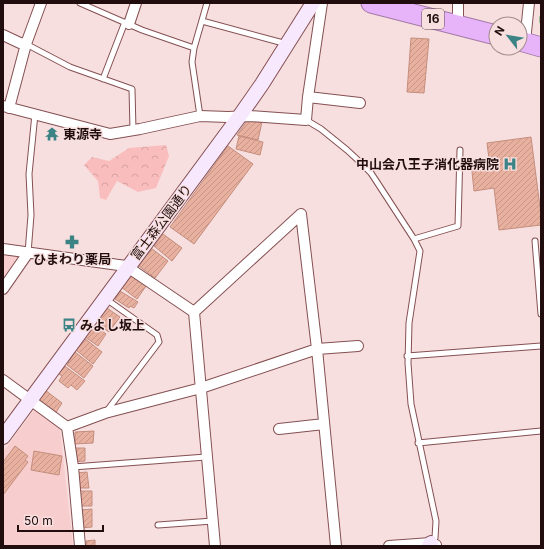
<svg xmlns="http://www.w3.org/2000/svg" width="544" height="549" font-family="Inter,'Noto Sans JP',sans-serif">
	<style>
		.built { fill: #f8cdce }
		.forest { fill: url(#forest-crowns) }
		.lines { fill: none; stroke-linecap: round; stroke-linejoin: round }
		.stream { stroke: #87b078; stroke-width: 3.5 }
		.building { fill: url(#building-hatch); stroke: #c48e7e }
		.lane-casing { stroke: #845052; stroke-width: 7 }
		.street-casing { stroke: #845052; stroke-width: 12 }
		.secondary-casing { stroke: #845052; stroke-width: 16 }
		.highway-casing { stroke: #a27aa7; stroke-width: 21 }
		.lane { stroke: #fff; stroke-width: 5 }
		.street { stroke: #fff; stroke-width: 10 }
		.secondary { stroke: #f8e8fd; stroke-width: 14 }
		.highway { stroke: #e8b4f9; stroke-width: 19 }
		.labels { text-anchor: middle; stroke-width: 3; stroke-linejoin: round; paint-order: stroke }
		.shield { fill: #f8dfdf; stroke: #624c4d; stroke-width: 1 }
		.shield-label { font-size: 12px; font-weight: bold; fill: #210d0e }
		.poi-label { font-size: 13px; font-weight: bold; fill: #210d0e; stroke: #f8dfdf; text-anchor: start }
		.street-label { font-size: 13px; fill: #210d0e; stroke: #f8dfdf }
	</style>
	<defs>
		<pattern id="forest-crowns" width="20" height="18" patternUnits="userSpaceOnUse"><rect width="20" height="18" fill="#fabdbe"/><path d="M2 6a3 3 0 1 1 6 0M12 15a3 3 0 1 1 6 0" fill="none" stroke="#d6a1a2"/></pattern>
		<pattern id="building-hatch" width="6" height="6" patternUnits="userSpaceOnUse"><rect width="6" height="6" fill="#e8b09f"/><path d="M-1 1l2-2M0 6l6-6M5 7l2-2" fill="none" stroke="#c79688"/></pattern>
	</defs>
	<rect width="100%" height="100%" fill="#f8dfdf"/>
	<path class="built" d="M3 255 18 257V263L3 283Z
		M34 410 60 429 73 546H3V452Z"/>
	<path class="forest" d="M166 145 169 156 156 188 138 192 117 181 106 200 100 198 98 181 84 165 92 157 109 161 129 148Z"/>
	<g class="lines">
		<path class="stream" d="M541 17V22"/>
	</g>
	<path class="building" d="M411 38 429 39 424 93 407 92Z
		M247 121 262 122 258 140 237 135Z
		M239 136 263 142 260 155 236 149Z
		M531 137 541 215V225L499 230 494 188 474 191 471 162 489 159 487 143Z
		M228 146 253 164 194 244 170 227Z
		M163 234 182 248 172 261 154 246Z
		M151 248 168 261 155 278 139 266Z
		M131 274 146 286 137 299 121 287Z
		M120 291 138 302 134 308 130 306 129 308 115 299Z
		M104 306 120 317 109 332 93 321Z
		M93 324 106 334 98 346 85 337Z
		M84 338 102 352 93 364 76 350Z
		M75 352 93 366 84 378 67 365Z
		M62 364 85 381 77 390 71 385 68 388 59 381 62 376 56 372Z
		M45 390 62 403 55 414 38 400Z
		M94 431 93 443 75 444V432Z
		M15 446 28 456 25 460 28 462 3 495V462Z
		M73 448H85V461L74 462Z
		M34 451 62 456 59 475 31 470Z
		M87 472 89 488H77L76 473Z
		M79 491H92V506H80Z
		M92 509V527L81 528V510Z
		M95 540V546H87L86 541Z"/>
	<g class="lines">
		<g class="lane-casing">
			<path id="lane" d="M80 3 142 30 194 48
				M202 21 287 44
				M26 44 70 67 132 89 133 130
				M103 79 125 22
				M200 116 192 62 194 48 207 3
				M306 120 321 129 347 150 360 162 371 173 414 239 420 251 409 323 408 363 411 404 436 521 435 538 432 542
				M414 239 458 226 460 150
				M535 241 541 314
				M28 253 31 215 29 174 35 114
				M106 299 157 335 159 342 106 412
				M407 356 541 346
				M418 443 541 431
				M73 467 206 457
				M158 525 213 521"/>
		</g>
		<g class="street-casing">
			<path id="street" d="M129 24 136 3
				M458 25V3
				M3 35 20 43 26 44
				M525 42 529 3
				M308 97 360 103
				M3 106 110 134 140 129 200 116 228 117 250 116 306 120 308 97 322 3
				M9 108 26 44 41 3
				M3 249 126 266 194 312
				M3 289 28 253
				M194 312 301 214 317 349 336 546
				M194 312 215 546
				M3 380 67 427 73 467 80 546
				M67 427 105 413 201 388 317 349 358 346
				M279 429 324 424
				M389 546 431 543 436 545"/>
		</g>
		<g class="secondary-casing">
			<path id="secondary" d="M3 437 239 117 262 84 313 3
				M429 546 431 543"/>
		</g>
		<g class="highway-casing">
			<path id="highway" d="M371 3 496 35
				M520 41 541 47"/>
		</g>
		<use href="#lane" class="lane"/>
		<use href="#street" class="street"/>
		<use href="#secondary" class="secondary"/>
		<use href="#highway" class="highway"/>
	</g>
	<defs>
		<g id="temple-bare" transform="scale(1.08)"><path d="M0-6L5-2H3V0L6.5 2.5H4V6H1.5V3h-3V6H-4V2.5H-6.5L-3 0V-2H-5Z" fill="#3b8385" stroke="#f8dfdf" stroke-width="2.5" paint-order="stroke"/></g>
		<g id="hospital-bare" transform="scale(1.08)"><path d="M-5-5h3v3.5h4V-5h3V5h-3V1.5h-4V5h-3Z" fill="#3b8385" stroke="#f8dfdf" stroke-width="2.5" paint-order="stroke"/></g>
		<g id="pharmacy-bare" transform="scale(1.08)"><path d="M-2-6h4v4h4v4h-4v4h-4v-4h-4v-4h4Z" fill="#3b8385" stroke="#f8dfdf" stroke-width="2.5" paint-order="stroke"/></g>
		<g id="bus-bare" transform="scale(1.08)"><path d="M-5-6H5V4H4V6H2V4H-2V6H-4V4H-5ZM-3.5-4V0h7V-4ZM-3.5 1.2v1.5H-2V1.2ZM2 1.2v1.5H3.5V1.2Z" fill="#3b8385" stroke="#f8dfdf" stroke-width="2.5" paint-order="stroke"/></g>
	</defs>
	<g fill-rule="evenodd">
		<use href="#temple-bare" x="52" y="134"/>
		<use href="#hospital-bare" x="510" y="164"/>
		<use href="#pharmacy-bare" x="72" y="242"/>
		<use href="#bus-bare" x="69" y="325"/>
	</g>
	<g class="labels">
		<rect class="shield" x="422" y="9" width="22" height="20" rx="3"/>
		<g class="shield-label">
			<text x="433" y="23">16</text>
		</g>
		<g class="poi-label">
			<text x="63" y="139">東源寺</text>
			<text x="499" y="169" text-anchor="end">中山会八王子消化器病院</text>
			<text x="72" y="264" text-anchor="middle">ひまわり薬局</text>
			<text x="80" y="330">みよし坂上</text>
		</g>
		<g class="street-label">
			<text transform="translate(161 222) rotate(-53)" y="5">富士森公園通り</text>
		</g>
	</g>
	<rect width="544" height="549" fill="none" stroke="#210d0e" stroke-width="8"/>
	<g transform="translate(508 36) rotate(301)"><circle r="19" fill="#f8dfdf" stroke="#a28b8b"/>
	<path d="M0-3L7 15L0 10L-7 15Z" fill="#3b8385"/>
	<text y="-6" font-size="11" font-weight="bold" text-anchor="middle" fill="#210d0e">N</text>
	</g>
	<path d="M18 525v6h85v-6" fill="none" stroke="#210d0e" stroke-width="2"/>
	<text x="24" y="525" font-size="12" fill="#210d0e" stroke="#f8dfdf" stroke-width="3" paint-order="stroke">50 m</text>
</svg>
